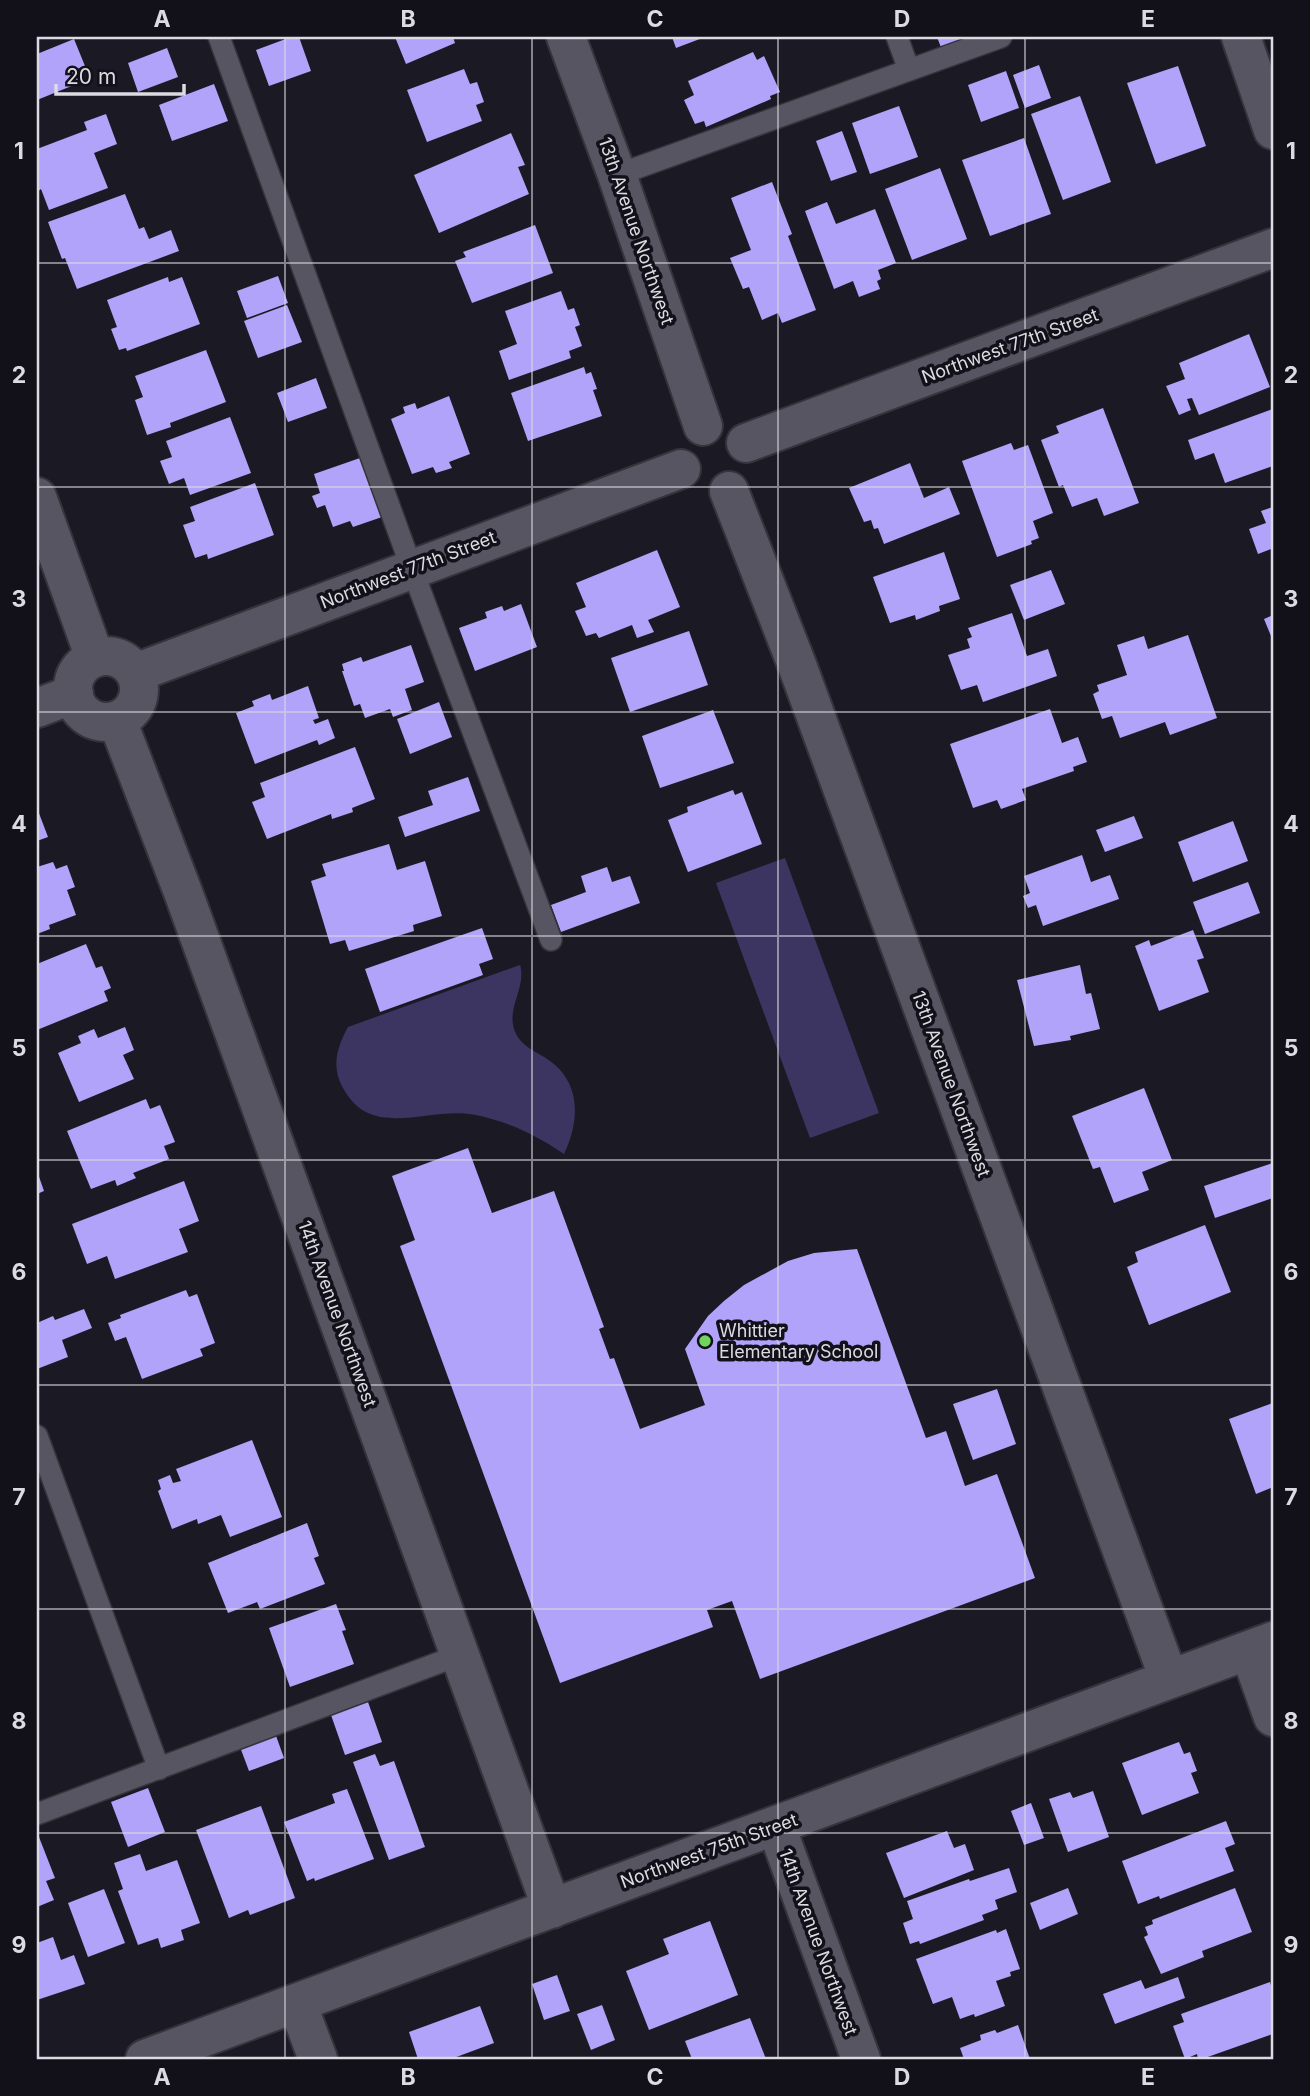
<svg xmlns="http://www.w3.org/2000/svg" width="1310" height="2096" font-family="Inter,sans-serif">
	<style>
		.green { fill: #3d3561 }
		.building { fill: #b2a3fa }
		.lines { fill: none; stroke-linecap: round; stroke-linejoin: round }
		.lane-casing { stroke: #35343c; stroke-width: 24 }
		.street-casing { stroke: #35343c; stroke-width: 42 }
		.lane { stroke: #565561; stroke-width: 21 }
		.street { stroke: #565561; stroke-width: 38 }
		.grid { fill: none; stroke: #dcdbe2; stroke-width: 2; stroke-opacity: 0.55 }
		.poi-dot { fill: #70d35f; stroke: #12111a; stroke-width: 2.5 }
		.labels { text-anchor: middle; stroke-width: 7; stroke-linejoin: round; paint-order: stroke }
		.street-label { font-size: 18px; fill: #dcdbe2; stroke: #12111a }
		.poi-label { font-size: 18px; fill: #dcdbe2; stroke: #12111a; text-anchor: start }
		.neatline { fill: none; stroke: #dcdbe2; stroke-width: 2.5 }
		.grid-label { font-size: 23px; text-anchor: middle; font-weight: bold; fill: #dcdbe2 }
	</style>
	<rect width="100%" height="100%" fill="#1b1a24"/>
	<path class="green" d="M785 858 879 1113 810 1138 716 883Z
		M520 965C527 988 504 1010 516 1034 523 1048 538 1052 550 1061 582 1084 579 1123 564 1154 536 1135 509 1122 476 1115 429 1105 372 1142 343 1088 331 1067 337 1047 348 1027Z"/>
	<path class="building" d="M291 37H299L311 71 269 86 256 50Z
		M395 37H453L455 43 406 64Z
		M672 37H705L676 48Z
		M937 37H976L942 50Z
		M74 39 85 66 74 70 79 83 37 100V54Z
		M167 48 178 77 138 92 128 63Z
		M753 52 757 60 764 56 780 92 770 96 771 99 706 127 704 121 695 124 684 100 694 95 688 81Z
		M1039 65 1051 98 1025 108 1013 75Z
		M1178 66 1206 146 1156 164 1127 83Z
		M464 69 470 84 477 82 484 102 476 105 482 121 427 142 407 90Z
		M1006 71 1019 108 981 122 968 85Z
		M214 84 228 121 172 141 159 105Z
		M1080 96 1111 182 1063 200 1031 114Z
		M899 106 918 157 870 174 852 123Z
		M106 114 117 144 94 153 108 188 49 210 41 189 37 192V149L87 130 84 122Z
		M842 131 857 172 831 181 816 141Z
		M511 133 525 165 518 167 529 194 439 233 414 175Z
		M1024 138 1051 214 990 236 962 160Z
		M940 168 967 239 912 260 885 189Z
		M772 182 792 234 788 236 816 310 782 323 778 313 762 320 749 287 743 289 730 258 751 250 731 198Z
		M125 194 139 229 144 227 149 239 171 230 179 251 77 289 65 258 62 259 48 222Z
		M827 202 836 224 875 209 896 263 878 270 881 279 877 281 880 289 859 297 853 281 834 289 805 211Z
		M535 225 553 273 472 303 455 261 466 257 463 252Z
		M278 276 288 303 247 318 237 291Z
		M168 277 169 282 182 277 200 324 127 351 126 348 119 350 111 329 117 327 107 300Z
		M561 291 568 310 574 308 580 325 575 327 582 346 569 351 571 358 509 380 499 351 517 344 505 311Z
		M287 305 302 342 258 358 244 321Z
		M1249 334 1270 387 1199 415 1192 398 1187 399 1191 410 1179 415 1166 386 1185 379 1179 363Z
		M206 350 226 402 170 423 171 427 147 435 135 400 143 397 135 376Z
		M584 367 586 374 591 372 597 389 593 390 602 416 528 441 511 393Z
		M316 378 327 408 288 422 277 393Z
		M449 396 470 454 449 462 452 468 436 473 433 467 412 474 391 419 405 413 403 407 415 403 417 409Z
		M1103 408 1139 503 1104 516 1097 498 1072 507 1063 485 1059 487 1041 440 1059 433 1056 426Z
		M1273 409V466L1225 483 1214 453 1195 460 1188 440Z
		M230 417 251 473 190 495 184 478 169 484 160 461 172 457 166 441Z
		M1011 443 1014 450 1028 445 1053 513 1033 521 1039 538 1031 541 1032 544 997 557 962 461Z
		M360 458 382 517 353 527 350 521 333 527 325 505 317 508 312 496 320 493 314 474Z
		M910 463 924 498 949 487 960 514 884 544 878 528 874 529 871 520 864 522 849 488Z
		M255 483 274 535 208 559 207 554 195 558 183 525 195 521 190 507Z
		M1273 507V555L1271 549 1258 554 1249 529 1266 523 1261 511Z
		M657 550 680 607 648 620 654 632 637 638 632 625 599 638 596 633 586 636 575 611 586 607 576 583Z
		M944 552 960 599 939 606 940 611 916 620 915 615 890 623 873 577Z
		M1051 570 1065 604 1024 620 1010 585Z
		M521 604 537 647 475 671 459 628 487 618 485 612 502 606 504 611Z
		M1012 613 1027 656 1048 649 1057 676 983 702 977 685 961 690 948 655 970 648 967 639 972 637 968 628Z
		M1273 615V641L1264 619Z
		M689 631 708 685 630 712 611 658Z
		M1188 635 1217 718 1170 735 1165 722 1120 738 1112 716 1102 719 1093 694 1099 691 1097 685 1127 675 1117 645 1144 636 1148 649Z
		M411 645 424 682 405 689 412 710 393 717 390 709 365 718 360 704 354 706 342 671H344L342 664 361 657 363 662Z
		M308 686 319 718 313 720 315 724 328 719 335 738 319 745 317 740 255 764 236 713 254 706 252 701 270 694 272 700Z
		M439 702 452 737 410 754 397 719Z
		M1050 709 1062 743 1078 737 1087 762 1073 767 1074 771 1022 789 1026 800 1001 809 997 800 973 808 950 744Z
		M713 710 734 763 660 788 642 736Z
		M355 747 375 799 352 808 353 812 332 819 331 814 267 839 252 802 265 797 260 783Z
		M468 777 480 811 405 837 398 817 433 805 428 791Z
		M733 790 735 795 742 792 762 844 688 872 668 820 688 812 687 807Z
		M37 808 48 837 37 841Z
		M1134 816 1143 838 1105 852 1096 830Z
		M1233 821 1248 861 1193 882 1178 842Z
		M389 844 397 870 425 861 442 916 413 925 414 931 349 951 345 940 330 944 311 881 326 876 322 864Z
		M1082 855 1091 882 1110 875 1119 899 1043 926 1036 905 1028 908 1023 896 1030 893 1024 876Z
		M53 862 56 869 67 865 75 887 67 890 76 915 49 925 50 929 37 934V867Z
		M607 867 612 882 630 876 640 903 561 932 551 905 586 892 581 876Z
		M1248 882 1260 913 1205 934 1193 902Z
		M482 928 493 959 479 964 483 975 380 1012 365 969Z
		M1193 930 1204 958 1197 960 1209 992 1159 1011 1135 946 1149 940 1151 946Z
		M86 944 96 968 102 966 111 988 104 991 108 1001 37 1030V964Z
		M1080 965 1086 994 1091 993 1100 1029 1070 1036 1071 1040 1034 1046 1017 980Z
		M125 1027 134 1050 123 1055 134 1079 79 1102 58 1053 81 1043 78 1036 94 1029 98 1038Z
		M1144 1088 1172 1160 1142 1172 1149 1190 1114 1203 1100 1167 1093 1169 1072 1116Z
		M146 1099 150 1109 160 1105 175 1142 164 1146 169 1159 133 1173 136 1178 117 1186 115 1180 91 1189 67 1131Z
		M468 1148 492 1213 554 1191 604 1327 599 1329 610 1359 614 1358 640 1429 705 1405 685 1349 708 1316 724 1301 744 1285 788 1261 814 1253 857 1249 926 1438 946 1431 965 1486 997 1474 1035 1578 760 1679 732 1601 707 1610 713 1627 560 1683 400 1246 415 1240 392 1176Z
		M1273 1163V1198L1215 1218 1204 1186Z
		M37 1171 44 1191 37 1194Z
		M184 1181 199 1221 179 1229 188 1252 115 1279 107 1256 87 1264 72 1224Z
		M1205 1225 1231 1292 1149 1325 1127 1267 1138 1262 1135 1252Z
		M186 1290 189 1297 197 1294 215 1343 200 1349 203 1356 142 1379 126 1337 115 1341 108 1323 121 1318 120 1315Z
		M84 1309 92 1328 62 1340 68 1357 37 1369V1323L53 1316 55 1320Z
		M997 1389 1016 1444 973 1460 953 1404Z
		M1273 1403V1487L1256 1494 1229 1419Z
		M252 1440 282 1517 230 1537 221 1515 198 1524 197 1519 172 1529 158 1491 161 1489 158 1480 170 1475 173 1483 181 1481 176 1469Z
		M307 1523 319 1556 314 1558 325 1584 260 1609 257 1602 228 1613 208 1563Z
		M336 1604 346 1630 342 1631 354 1664 290 1687 269 1628Z
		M368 1702 382 1742 345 1755 331 1715Z
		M275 1733 284 1758 249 1771 240 1747Z
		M1179 1742 1184 1754 1190 1752 1197 1771 1191 1773 1199 1793 1142 1815 1122 1763Z
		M375 1754 380 1766 394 1761 425 1847 389 1860 353 1762Z
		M148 1788 165 1832 128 1847 111 1802Z
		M347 1789 374 1859 315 1881 314 1878 307 1881 284 1822 335 1803 332 1794Z
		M1093 1791 1109 1837 1068 1852 1049 1799 1070 1792 1073 1798Z
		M1031 1803 1044 1838 1024 1845 1011 1811Z
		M261 1806 295 1898 250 1915 248 1910 229 1918 196 1830Z
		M1226 1821 1235 1844 1225 1848 1234 1871 1160 1899 1159 1896 1138 1904 1122 1861Z
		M947 1831 954 1848 965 1844 974 1870 904 1898 886 1853Z
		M37 1832 55 1878 46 1881 54 1900 37 1907Z
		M140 1854 146 1871 177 1860 200 1923 181 1930 184 1940 161 1948 158 1938 138 1945 118 1891 123 1889 114 1863Z
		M1009 1868 1017 1892 995 1900 998 1909 982 1915 984 1920 920 1944 919 1941 910 1944 903 1923 913 1919 907 1901 969 1879 970 1881Z
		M1068 1888 1078 1914 1040 1930 1030 1903Z
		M1235 1888 1252 1932 1202 1951 1204 1957 1161 1974 1144 1937 1148 1935 1145 1927 1153 1924 1152 1920Z
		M104 1889 125 1943 88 1957 68 1903Z
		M710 1921 738 1995 649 2030 626 1971 669 1954 663 1939Z
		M1006 1929 1020 1969 1010 1972 1011 1976 996 1981 1005 2006 975 2017 974 2014 960 2019 952 1997 933 2004 916 1959 996 1930 997 1933Z
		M53 1937 61 1960 74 1955 85 1984 37 2000V1943Z
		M557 1975 570 2011 544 2020 532 1984Z
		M1178 1977 1185 1998 1115 2024 1103 1994 1141 1980 1145 1989Z
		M1270 1982 1273 1993V2034L1202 2059H1198L1197 2054 1185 2059 1173 2026 1184 2022 1181 2014Z
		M602 2005 615 2040 591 2050 577 2014Z
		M480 2006 494 2043 451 2059H418L409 2032Z
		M750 2018 766 2059H692L685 2041Z
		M1018 2025 1030 2059H964L960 2048 981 2040 980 2035 995 2030 997 2033Z"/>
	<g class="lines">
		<g class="lane-casing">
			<path id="lane" d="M219 37 412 569 551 940
				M897 37 909 70
				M617 175 1001 37
				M37 1436 159 1769
				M37 1814 462 1654"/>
		</g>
		<g class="street-casing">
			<path id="street" d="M566 37 617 175 703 426
				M1241 37 1273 130
				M746 443 1273 248
				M729 491 797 665 1169 1679
				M37 497 95 658
				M73 689a33 33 0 1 1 66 0a33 33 0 1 1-66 0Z
				M135 673 681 469
				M37 708 74 694
				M117 720 183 892 552 1909
				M1249 1650 1273 1717
				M776 1826 861 2059
				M297 2003 318 2059
				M145 2059 1273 1641"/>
		</g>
		<use href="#lane" class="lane"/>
		<use href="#street" class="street"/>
	</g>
	<path class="grid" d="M285 37V2059M532 37V2059M778 37V2059M1025 37V2059M37 263H1273M37 487H1273M37 712H1273M37 936H1273M37 1160H1273M37 1385H1273M37 1609H1273M37 1833H1273"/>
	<circle class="poi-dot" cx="705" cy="1341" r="7"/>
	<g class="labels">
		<g class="street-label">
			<text transform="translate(636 231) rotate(71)" y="6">13th Avenue Northwest</text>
			<text transform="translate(1010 346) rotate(-20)" y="6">Northwest 77th Street</text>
			<text transform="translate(408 570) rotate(-21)" y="6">Northwest 77th Street</text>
			<text transform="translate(951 1084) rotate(70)" y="6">13th Avenue Northwest</text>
			<text transform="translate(337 1314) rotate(70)" y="6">14th Avenue Northwest</text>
			<text transform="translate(709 1851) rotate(-20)" y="6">Northwest 75th Street</text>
			<text transform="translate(818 1942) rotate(70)" y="6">14th Avenue Northwest</text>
		</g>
		<g class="poi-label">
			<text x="719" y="1337">Whittier<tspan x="719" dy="21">Elementary School</tspan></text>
		</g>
	</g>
	<rect width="1310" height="2096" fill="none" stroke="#12111a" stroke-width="77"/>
	<path d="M56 84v10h128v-10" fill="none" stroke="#dcdbe2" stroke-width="3.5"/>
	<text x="66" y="84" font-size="21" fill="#dcdbe2" stroke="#12111a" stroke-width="5" paint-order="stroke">20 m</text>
	<rect x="38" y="38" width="1234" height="2020" class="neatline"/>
	<g class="grid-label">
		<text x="162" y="27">A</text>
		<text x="408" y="27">B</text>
		<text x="655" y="27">C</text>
		<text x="902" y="27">D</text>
		<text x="1148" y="27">E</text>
		<text x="19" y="159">1</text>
		<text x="1291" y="159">1</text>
		<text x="19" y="383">2</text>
		<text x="1291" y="383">2</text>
		<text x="19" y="607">3</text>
		<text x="1291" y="607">3</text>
		<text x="19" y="832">4</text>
		<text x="1291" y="832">4</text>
		<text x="19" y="1056">5</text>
		<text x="1291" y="1056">5</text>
		<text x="19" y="1280">6</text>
		<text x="1291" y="1280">6</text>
		<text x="19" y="1505">7</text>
		<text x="1291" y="1505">7</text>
		<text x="19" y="1729">8</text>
		<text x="1291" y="1729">8</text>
		<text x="19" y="1953">9</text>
		<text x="1291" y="1953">9</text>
		<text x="162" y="2085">A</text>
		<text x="408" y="2085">B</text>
		<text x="655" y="2085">C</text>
		<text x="902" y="2085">D</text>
		<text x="1148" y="2085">E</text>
	</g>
</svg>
